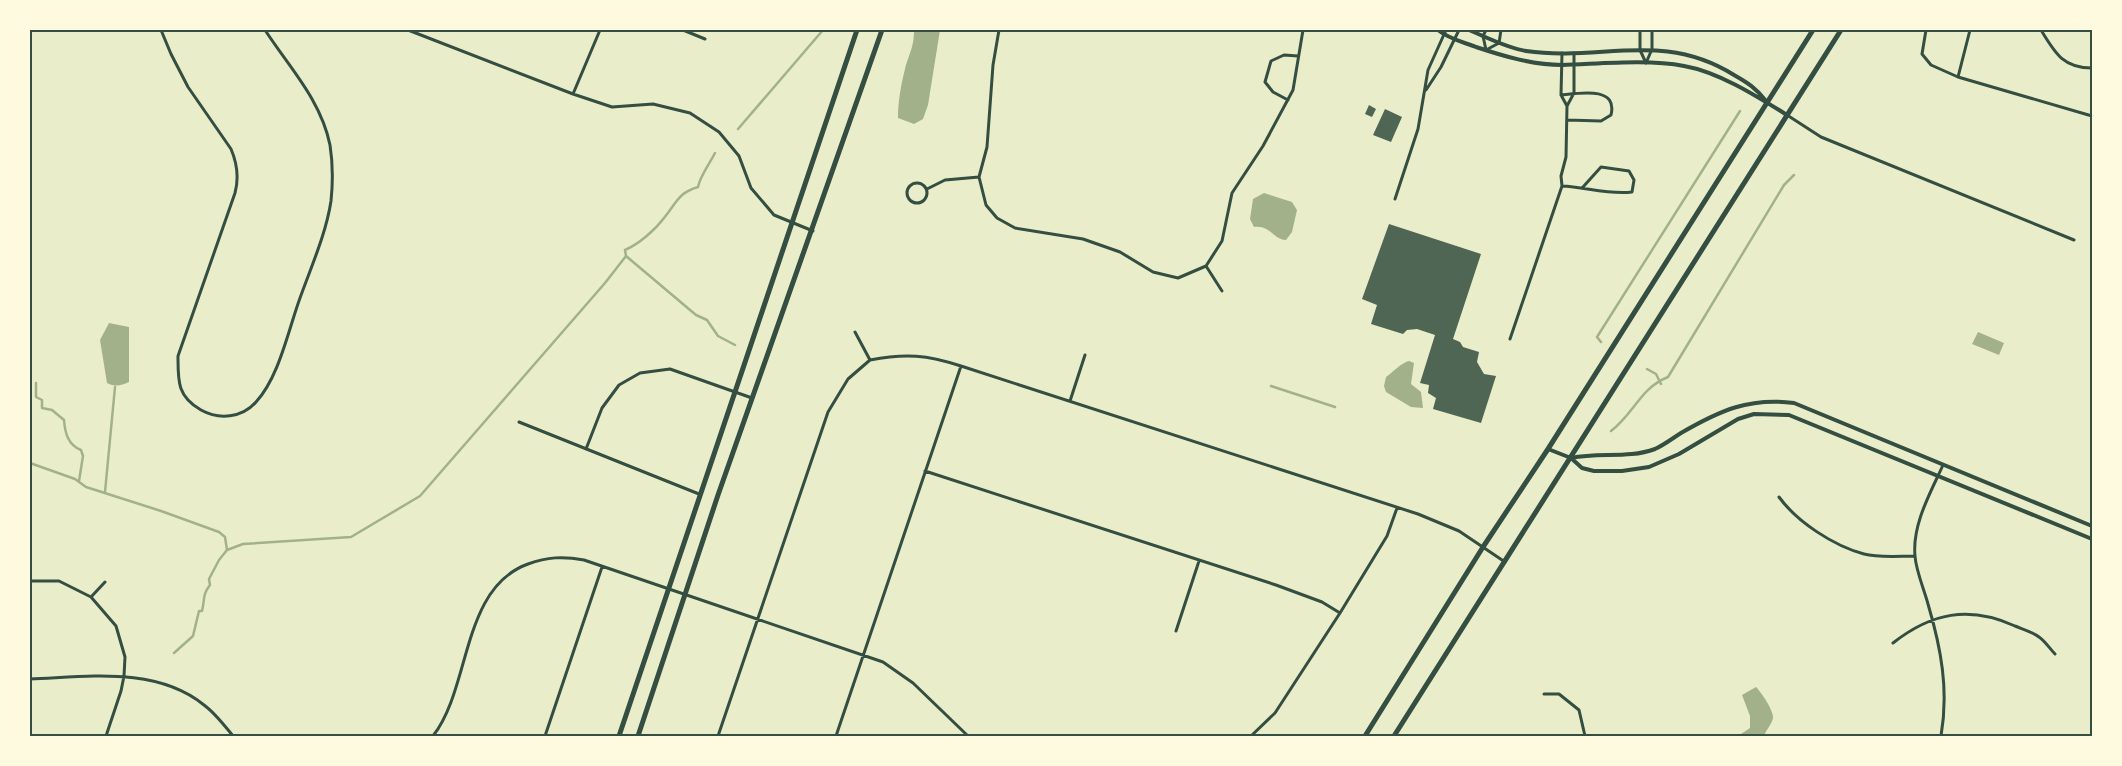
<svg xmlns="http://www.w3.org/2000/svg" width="2122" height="766" font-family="'Zilla Slab',serif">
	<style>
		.water { fill: #a3b18a }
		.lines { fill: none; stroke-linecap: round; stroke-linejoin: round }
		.stream { stroke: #a3b18a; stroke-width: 2.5 }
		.building { fill: #4f6655 }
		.minor { stroke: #344e41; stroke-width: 3 }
		.tertiary { stroke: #344e41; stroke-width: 4 }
		.primary { stroke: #344e41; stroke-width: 5 }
		.neatline { fill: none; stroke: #344e41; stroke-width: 2 }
	</style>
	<rect width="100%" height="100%" fill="#e9edc9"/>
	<path class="water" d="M914 30H940L928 105 923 119 914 124 898 118C898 101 901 85 905 69 909 53 914 48 914 30Z
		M1264 193 1292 202 1297 210 1292 232 1286 240C1272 239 1271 225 1254 227L1250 219 1253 199Z
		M109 323 129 327V382C120 386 116 387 107 383L100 340Z
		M1978 332 2004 343 1999 355 1972 344Z
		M1409 361 1414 363 1411 384 1421 392 1423 408 1411 407 1386 392 1384 386 1386 377C1393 372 1401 363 1409 361Z
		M1756 687C1761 692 1774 711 1773 718 1772 724 1766 730 1764 736H1738L1750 728V716L1742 695Z"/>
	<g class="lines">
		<path class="stream" d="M738 129 823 30
			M626 256 696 315 707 320 718 336 735 345
			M1601 342 1597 337 1740 111
			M1647 369 1656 374 1661 384
			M36 383V397L42 400V408L52 410 64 420C65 433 68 445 81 450L83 456 79 481
			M1271 386 1335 407
			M1611 431C1634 414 1640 388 1668 377L1784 185 1794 175
			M30 463 75 479 86 487 161 511 219 532 225 537 227 550
			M105 492 115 387
			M174 653 193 636 199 611H202C205 600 202 595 210 585L209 579 219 560 227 550 243 544 351 537 420 496 605 283 626 256 625 250C639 244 655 230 664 218 677 202 678 193 698 187 700 176 710 163 715 153"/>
	</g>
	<path class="building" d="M1369 105 1376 109 1372 117 1365 114Z
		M1385 109 1402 117 1391 142 1373 135Z
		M1389 224 1481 254 1453 339 1460 342 1463 347 1479 352 1477 362 1484 374 1496 376 1481 423 1433 409 1436 398 1428 393 1429 385 1420 383 1435 335 1417 329 1407 330 1403 334 1371 324 1377 305 1362 299Z"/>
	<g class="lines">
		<path class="minor" d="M161 30 171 54 188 87 231 149C237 163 239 178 235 193L178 356C178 381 177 396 201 410 219 420 242 418 256 402 279 377 288 331 300 298 311 267 326 234 331 201 333 182 333 164 330 145 321 100 289 67 265 30
			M408 30 573 94 612 107 653 104 690 113 719 132 739 156 751 188 774 215 813 231
			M683 30 705 39
			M999 30 993 65 987 147 979 177 986 205 997 218 1015 228 1083 239 1120 252 1153 272 1178 278 1206 266 1222 241 1232 193 1263 146 1293 90 1303 30
			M1486 30 1483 36 1486 50 1499 43 1501 30
			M1640 30V50L1646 63
			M1926 30 1922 54 1931 65 1958 77 2092 116
			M2041 30C2055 53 2063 68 2092 68
			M1646 63 1652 49V30
			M1958 77 1970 30
			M1426 90 1441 67 1459 30
			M573 94 600 30
			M1561 95C1580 93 1618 86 1611 115L1601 121 1567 120
			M1288 100 1273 92 1265 82 1271 61 1284 55 1298 56
			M1567 106 1574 93V53
			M1787 115 1821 137 2074 240
			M907 193a10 10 0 1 1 20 0a10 10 0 1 1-20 0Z
			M1562 186C1585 187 1609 195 1632 192L1634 180 1629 171 1601 167 1583 187
			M927 189 945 180 979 177
			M1395 199 1418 129 1428 70 1446 30
			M1206 266 1222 291
			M1510 339 1562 186 1561 176 1566 157 1567 106 1561 95 1562 53
			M870 360C906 353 927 355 961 366L1418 514 1459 531 1505 562
			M1070 401 1085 355
			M519 422 699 494
			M586 449 602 408 619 385 640 373 670 369 752 398
			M925 471 1276 585 1322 602 1340 613
			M1779 497C1797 522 1834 546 1864 554 1879 558 1899 556 1915 556
			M30 581H59L91 597 116 626 125 657 124 676 121 691 106 736
			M91 597 105 582
			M1176 631 1199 561
			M1893 643C1931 613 1969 605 2015 626 2022 629 2033 632 2039 637 2045 641 2050 649 2055 654
			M30 679C87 677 156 666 204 705 215 713 224 725 233 736
			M1544 694H1559L1579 710 1585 736
			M433 736C471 688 461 588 528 564 547 557 563 556 584 560L883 662 913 683 968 736
			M545 736 602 567
			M718 736 828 412 848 379 870 360 855 332
			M836 736 961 366
			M1251 736 1275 713 1340 613 1387 536 1397 508
			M1941 736C1949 690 1941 648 1928 604 1924 589 1916 571 1915 556 1912 524 1931 492 1943 465"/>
		<path class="tertiary" d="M1438 30C1449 39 1463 42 1476 47 1503 56 1533 65 1562 65 1599 64 1647 59 1684 66 1719 72 1758 97 1787 115
			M1469 30C1488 38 1507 48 1526 51 1601 62 1662 30 1734 75 1748 83 1756 88 1766 101
			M1548 449 1571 458 1582 468 1594 471H1622L1649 467 1679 454 1738 419 1754 414 1789 415 2092 539
			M1571 458C1600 452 1628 459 1655 449 1664 445 1673 438 1681 433 1719 411 1749 397 1794 403L2092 526"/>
		<path class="primary" d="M619 736 857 30
			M638 736 718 495 882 30
			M1365 736 1483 547 1548 449 1813 30
			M1394 736 1841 30"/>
	</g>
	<rect width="2122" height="766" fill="none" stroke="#fefae0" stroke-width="62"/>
	<rect x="31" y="31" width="2060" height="704" class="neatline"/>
</svg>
